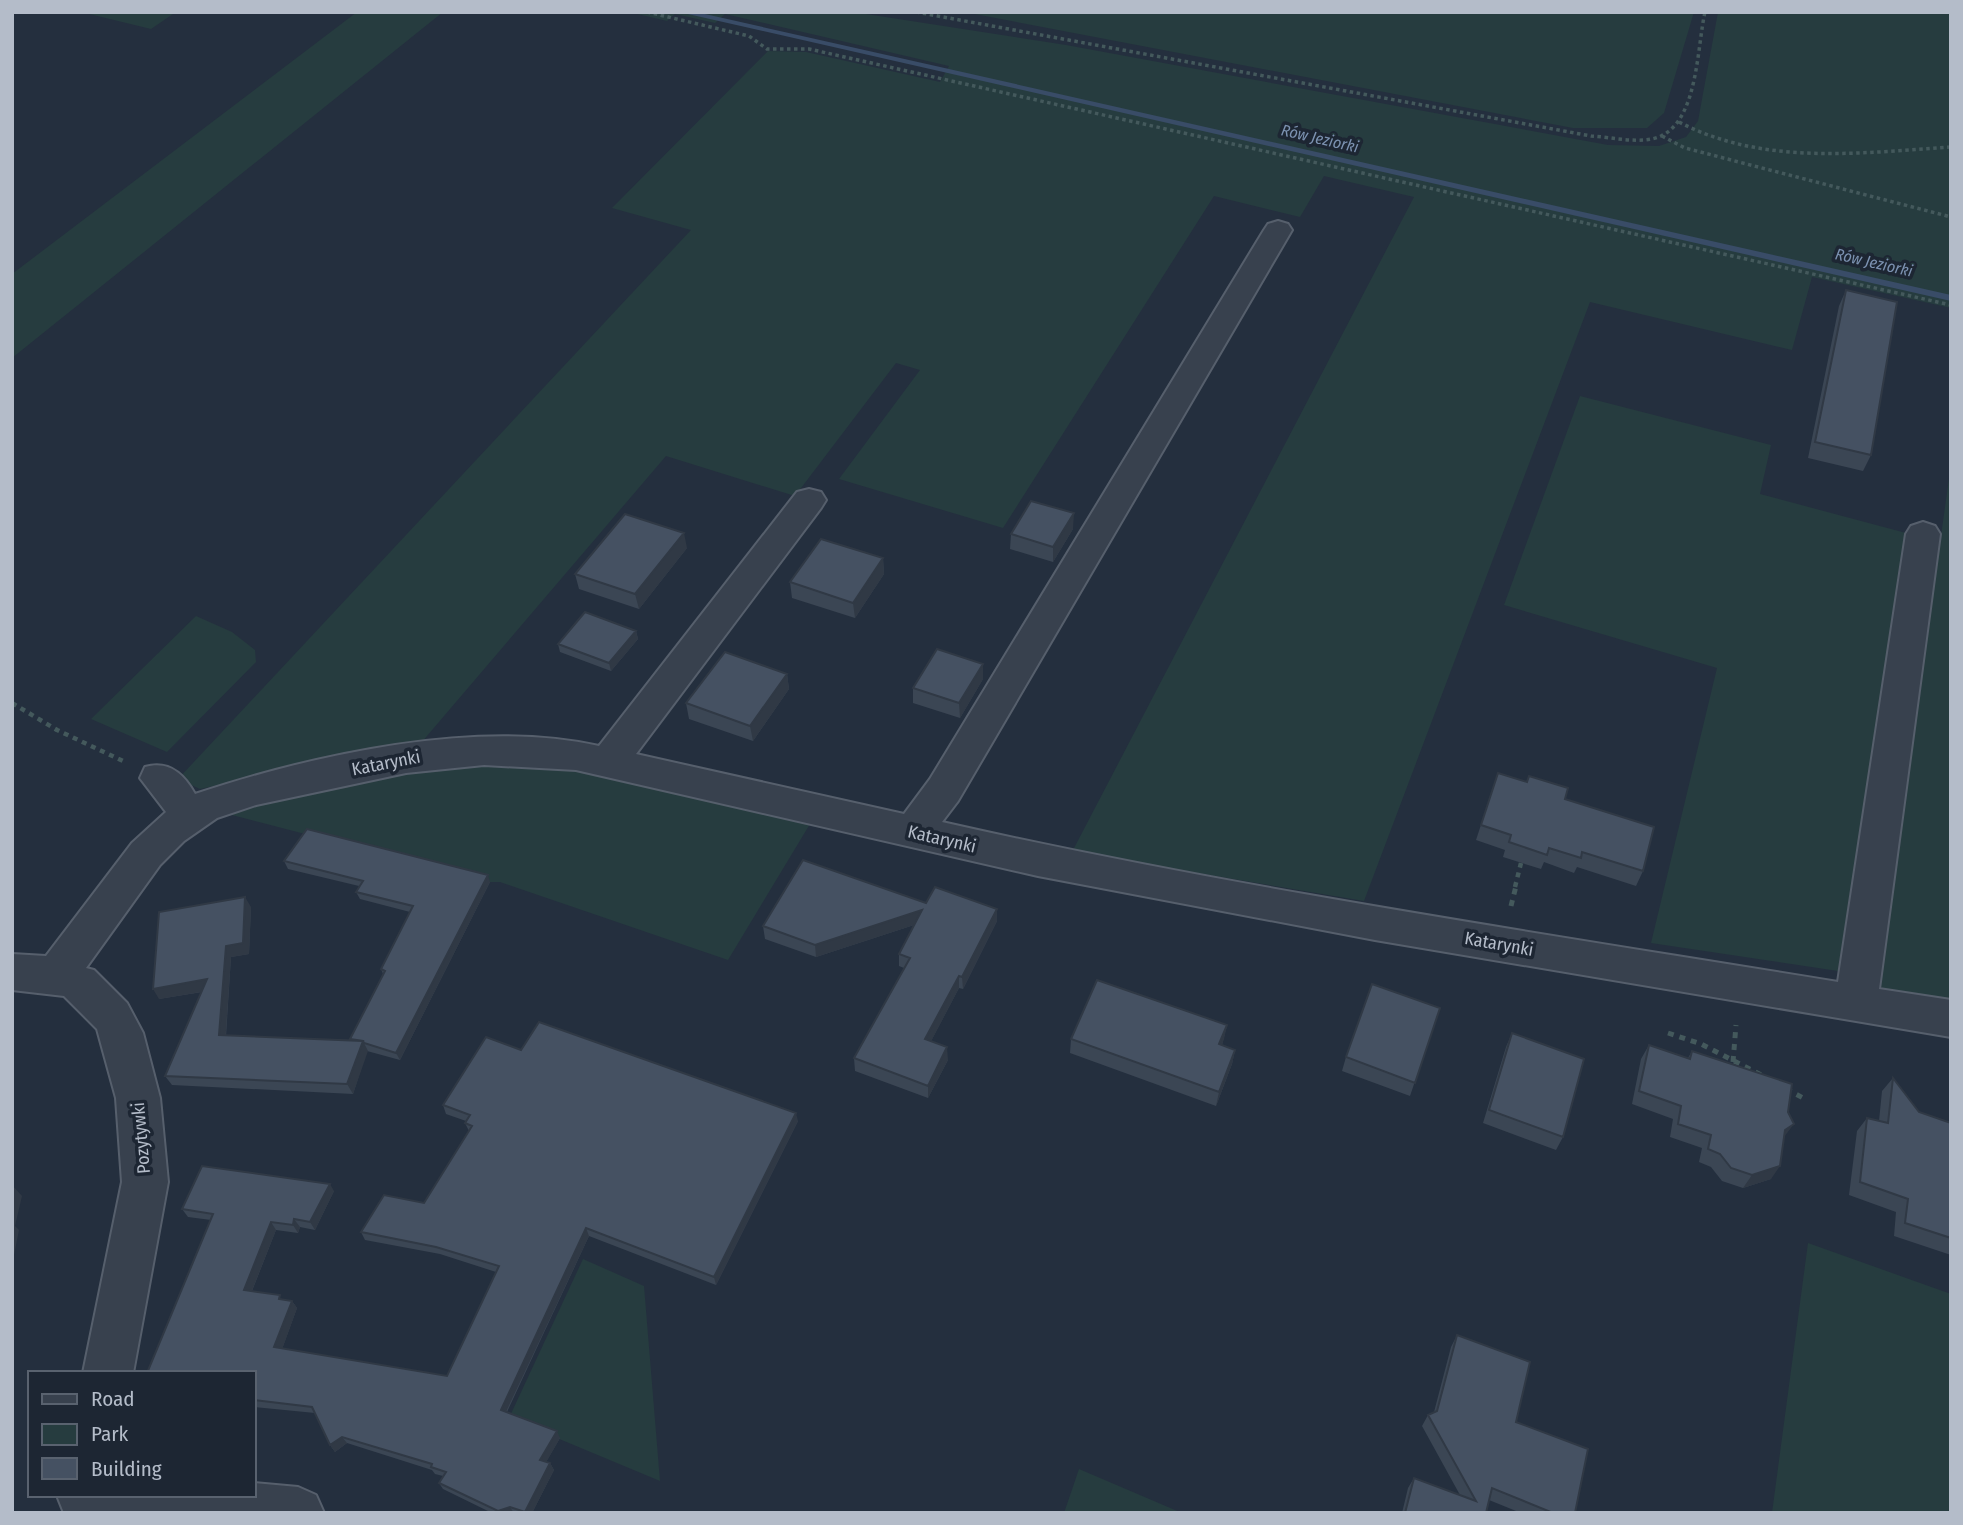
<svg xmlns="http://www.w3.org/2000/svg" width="1963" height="1525" font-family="'Fira Sans Condensed',sans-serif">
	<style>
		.green { fill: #263c3f }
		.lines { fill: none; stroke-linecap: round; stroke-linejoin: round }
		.stream { fill: #394c67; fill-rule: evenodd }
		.minor-casing { stroke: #565f6c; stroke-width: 4 }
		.path-far2 { stroke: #44595c; stroke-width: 3.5; stroke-dasharray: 3.5 3.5; stroke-linecap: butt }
		.path-far1 { stroke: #44595c; stroke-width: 4.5; stroke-dasharray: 5 5; stroke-linecap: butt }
		.path { stroke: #44595c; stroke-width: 5; stroke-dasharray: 6 6; stroke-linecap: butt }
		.minor { fill: #38414e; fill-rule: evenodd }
		.wall { fill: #3b4654 }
		.shaded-wall { fill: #303945 }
		.building { fill: #455162; stroke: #303945; stroke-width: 2 }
		.labels { text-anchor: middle; stroke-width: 7; stroke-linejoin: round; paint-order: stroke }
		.far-water-label { font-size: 16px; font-style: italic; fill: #7c92b1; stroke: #1d2633 }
		.street-label { font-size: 18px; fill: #b4bcc9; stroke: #1d2633 }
	</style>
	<rect width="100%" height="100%" fill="#242f3e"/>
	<path class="green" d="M81 12H176L151 29Z
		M357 12H443L12 358V274Z
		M629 12H853L1066 45 1608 145 1659 146 1686 137 1698 121 1718 12H1951V308L1812 277 1792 350 1590 302 1364 901 1072 852 1414 197 1324 176 1300 217 1214 196 1003 528 839 479 920 370 896 363 795 496 666 456 421 743 200 789 178 779 691 230 612 208 768 51 806 52 940 82 949 66 725 14 715 23 675 14 667 21Z
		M964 12H1694L1664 113 1647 128H1573Z
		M1580 396 1771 445 1760 494 1906 533 1838 971 1651 943 1717 668 1504 605Z
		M1951 464V1006L1877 995Z
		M196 616 232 632 255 650 256 662 167 752 91 719Z
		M481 762 584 768 813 819 728 960 500 882H490L224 813C302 780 398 774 481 762Z
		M1808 1243 1951 1294V1513H1772Z
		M583 1259 644 1286 660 1481 509 1418Z
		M1079 1469 1182 1513H1064Z"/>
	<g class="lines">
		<path class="stream" d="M679 12H696L1951 295V301Z"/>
		<g class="minor-casing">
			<path id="minor" d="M1278 221 1288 224 1292 230 958 801 942 822C1238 889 1539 933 1838 982L1906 534 1911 526 1923 522 1935 526 1940 534 1879 989 1951 1000V1037L1375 940 1038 876 576 770 484 765 406 773 256 805 217 818 184 841 160 865 86 968 94 970 127 1003 143 1033 160 1098 168 1182 133 1373H83L122 1182 116 1098 97 1029 64 996 12 990V954L46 956 132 843 166 812 140 778 145 767C169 760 184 774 195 794 313 755 477 718 599 746L797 492 809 489 821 492 826 500 821 508 636 754 904 814 930 779 1264 230 1268 224Z
				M254 1483 298 1487 316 1495 324 1513H64L58 1498 59 1495H254Z"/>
		</g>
		<path class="path-far2" d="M647 12 749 36 767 49H809L1951 305
			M916 12 1591 136C1612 137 1642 145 1661 136 1698 119 1697 47 1705 12
			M1679 122C1763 166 1860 153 1951 147
			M1662 136 1685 148 1951 217"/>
		<path class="path-far1" d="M12 703 57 730 123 761
			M1515 887 1521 863"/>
		<path class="path" d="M1511 906 1516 886
			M1668 1033 1701 1044 1763 1076
			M1733 1062 1736 1025
			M1786 1089 1807 1100"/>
		<use href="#minor" class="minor"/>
	</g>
	<path class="wall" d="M1846 290 1871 455 1863 471 1808 458 1839 306Z
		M1073 529 1053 562 1010 549 1011 534Z
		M687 548 639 609 579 589 575 574Z
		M883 558 884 574 855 618 792 598 790 582Z
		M636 631 638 639 611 671 560 652 558 644Z
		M787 674 789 689 753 741 689 719 686 703Z
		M983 679 960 718 913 703V688Z
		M1498 773 1527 782 1529 776 1565 799 1643 871 1636 886 1577 867 1574 873 1544 862 1541 869 1503 857 1505 850 1476 840Z
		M284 861 490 882 400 1060 367 1051 353 1094 172 1085 165 1076 202 992 159 999 251 907 249 954 231 957 226 1036 350 1040 383 974 381 969 410 912 360 899 356 892 359 886 288 869Z
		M926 903 997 909V921L963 989 959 988 931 1041 948 1060 928 1098 855 1071 854 1058 904 968 899 966V954L914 925 816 957 765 939 763 926Z
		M1440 1008 1410 1096 1342 1071 1346 1057Z
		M1227 1025 1222 1045 1235 1050 1232 1064 1216 1106 1070 1053 1071 1039Z
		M1512 1033 1563 1137 1556 1150 1483 1123 1506 1047Z
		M1649 1045 1688 1058 1692 1051 1784 1137 1771 1179 1743 1188 1722 1181 1711 1167 1699 1162 1702 1148 1670 1137 1673 1119 1632 1104 1641 1059Z
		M521 1050 798 1121 716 1285 589 1236 507 1412 560 1438 546 1462 550 1463 554 1470 532 1513H492L443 1489 439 1483 443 1476 435 1474 432 1470 347 1443 335 1452 330 1445 315 1413 254 1407V1373L211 1220 188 1217 182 1209 334 1191 315 1230 300 1227 298 1233 276 1230 252 1291 283 1300 292 1301 297 1308 282 1349 447 1376 496 1272 440 1254 365 1240 361 1232 424 1203 469 1131 465 1123 466 1121 446 1114 443 1105Z
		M1893 1078 1919 1112 1951 1123V1255L1894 1236 1896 1212 1849 1195 1857 1131 1867 1118 1879 1121 1882 1091Z
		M1457 1335 1516 1422 1575 1513H1521L1489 1500 1486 1513H1402L1408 1488 1414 1478 1460 1495 1422 1426 1428 1415 1434 1412 1451 1347Z"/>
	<path class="shaded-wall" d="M1074 513 1073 529 1053 562V547Z
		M684 533 687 548 639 609 635 594Z
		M883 558 884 574 855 618 853 603Z
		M636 631 638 639 611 671 609 663Z
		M983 664V679L960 718 959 703Z
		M787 674 789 689 753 741 750 726Z
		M488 875 490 882 400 1060 396 1053Z
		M245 897 251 907 249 954 231 957 225 1045 219 1035 226 946Z
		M997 909V921L963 989 962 977Z
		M922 910 923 922 816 957 815 945Z
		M959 976V988L926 1051 925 1039Z
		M207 979 213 990 159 999 153 989Z
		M1227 1025 1224 1039 1217 1058 1219 1044Z
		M363 1041 368 1051 353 1094 347 1084Z
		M947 1047 948 1060 928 1098V1086Z
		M1235 1050 1232 1064 1216 1106 1219 1092Z
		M796 1113 798 1121 716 1285 714 1277Z
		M1794 1124 1784 1137 1785 1130Z
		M1780 1166 1771 1179 1743 1188 1752 1175Z
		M330 1184 334 1191 315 1230 310 1222Z
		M12 1185 22 1196 15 1226 19 1230 12 1265Z
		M294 1219 300 1227 298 1233 293 1225Z
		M271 1222 276 1230 249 1298 244 1290Z
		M586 1228 589 1236 504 1416 501 1410Z
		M292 1301 297 1308 280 1355 274 1347Z
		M557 1431 560 1438 544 1466 540 1460Z
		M342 1437 347 1443 335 1452 330 1445Z
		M550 1463 554 1470 532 1513H526L525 1512Z
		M510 1507 514 1513H499L498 1511Z"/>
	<path class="building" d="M1846 290 1897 302 1871 455 1815 442Z
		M1031 501 1074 513 1053 547 1011 534Z
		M625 514 684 533 635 594 575 574Z
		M821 539 883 558 853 603 790 582Z
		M585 612 636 631 609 663 558 644Z
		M937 649 983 664 959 703 913 688Z
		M725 652 787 674 750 726 686 703Z
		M1498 773 1527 782 1529 776 1568 788 1565 799 1654 827 1643 871 1582 852 1581 858 1549 848 1547 855 1509 842 1511 835 1481 825Z
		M307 829 488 875 396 1053 364 1043 363 1041 350 1039 385 971 381 969 413 906 356 892 363 881 284 861Z
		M803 860 926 903 935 887 997 909 962 977 959 976 925 1039 947 1047 928 1086 854 1058 910 958 899 954 922 910 815 945 763 926Z
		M245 897 243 943 226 946 219 1035 363 1041 347 1084 165 1076 207 979 153 989 159 912Z
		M1097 980 1227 1025 1219 1044 1235 1050 1219 1092 1071 1039Z
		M1372 984 1440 1008 1415 1083 1346 1057Z
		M539 1022 796 1113 714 1277 586 1228 501 1410 557 1431 540 1460 550 1463 525 1512 510 1507 498 1511 439 1483 446 1472 431 1467 432 1464 342 1437 330 1445 312 1407 254 1400V1373H147L213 1214 182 1209 202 1166 330 1184 310 1222 294 1219 293 1225 271 1222 244 1290 280 1295 279 1299 292 1301 274 1347 447 1376 499 1266 436 1247 361 1232 384 1195 424 1203 472 1126 465 1123 470 1115 443 1105 486 1037 521 1050Z
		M1512 1033 1584 1059 1563 1137 1489 1110Z
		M1649 1045 1690 1059 1692 1051 1792 1084 1788 1112 1794 1124 1785 1130 1780 1166 1752 1175 1731 1168 1720 1154 1708 1149 1711 1135 1678 1124 1681 1106 1639 1091Z
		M1893 1078 1919 1112 1951 1123V1238L1905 1223 1908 1199 1860 1182 1867 1118 1888 1123Z
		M1457 1335 1530 1362 1516 1422 1588 1449 1575 1513H1553L1492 1488 1486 1513H1405L1414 1478 1476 1501 1428 1415 1437 1411Z"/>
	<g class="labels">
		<g class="far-water-label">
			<text transform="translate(1320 138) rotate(13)" y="6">Rów Jeziorki</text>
			<text transform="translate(1874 262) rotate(13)" y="6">Rów Jeziorki</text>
		</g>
		<g class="street-label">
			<text transform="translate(386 763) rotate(-11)" y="6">Katarynki</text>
			<text transform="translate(942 839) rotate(13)" y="6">Katarynki</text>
			<text transform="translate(1499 944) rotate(10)" y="6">Katarynki</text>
			<text transform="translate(141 1138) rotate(-95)" y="6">Pozytywki</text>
		</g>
	</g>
	<rect width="1963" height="1525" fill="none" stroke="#b4bcc9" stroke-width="28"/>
	<rect x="28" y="1371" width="228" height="126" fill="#1d2633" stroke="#59626f" stroke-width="2"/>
	<rect x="42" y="1394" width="35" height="10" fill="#38414e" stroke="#59626f" stroke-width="2"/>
	<text x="91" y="1406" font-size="21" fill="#b4bcc9">Road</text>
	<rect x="42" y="1424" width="35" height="21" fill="#263c3f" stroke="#59626f" stroke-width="2"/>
	<text x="91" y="1441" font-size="21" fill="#b4bcc9">Park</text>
	<rect x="42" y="1458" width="35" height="21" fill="#455162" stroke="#59626f" stroke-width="2"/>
	<text x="91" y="1476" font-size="21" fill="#b4bcc9">Building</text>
</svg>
